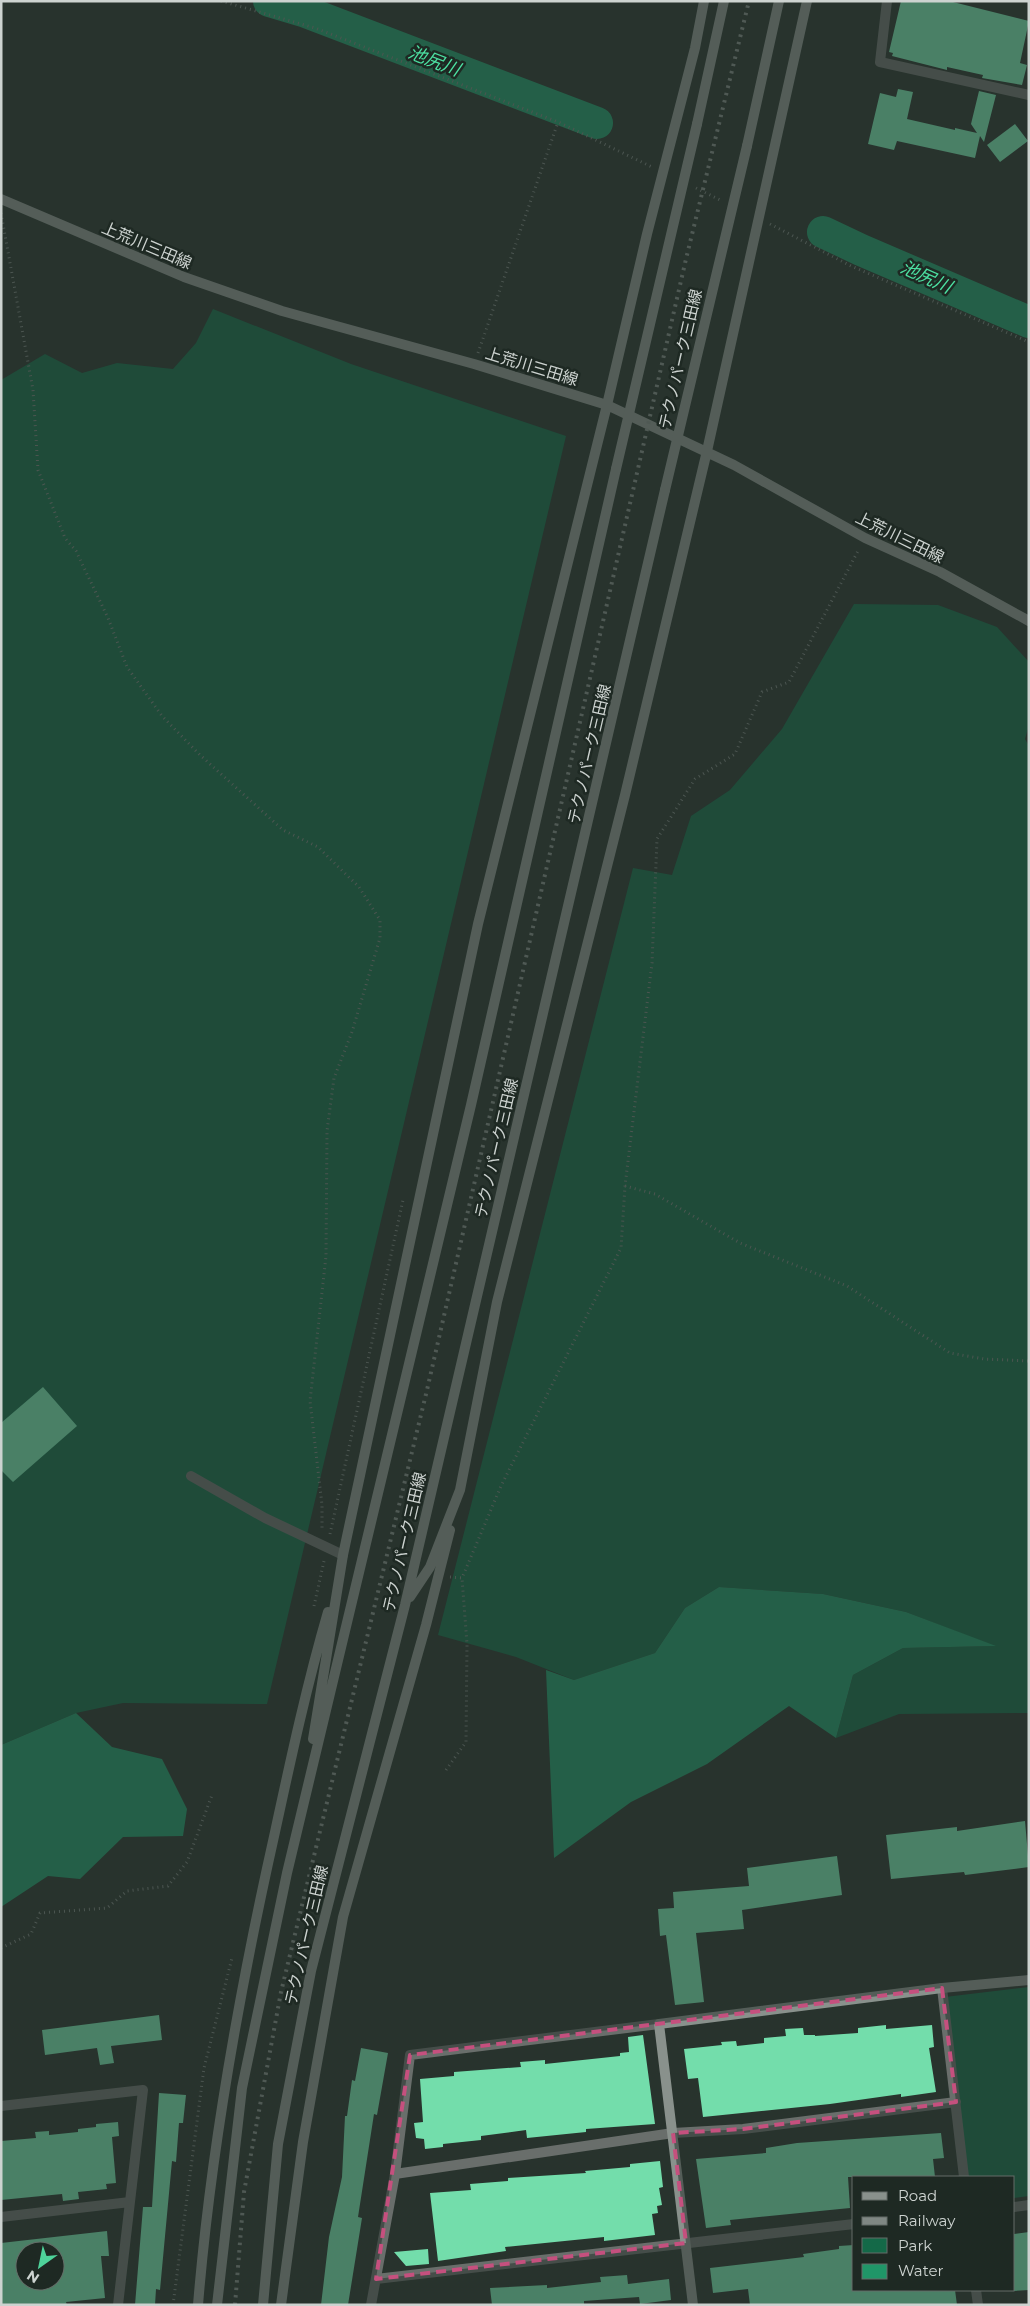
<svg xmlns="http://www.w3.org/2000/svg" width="1030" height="2306" font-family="Montserrat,'Noto Sans JP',sans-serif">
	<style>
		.green { fill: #146948 }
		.water { fill: #209668 }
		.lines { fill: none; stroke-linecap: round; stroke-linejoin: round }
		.river { stroke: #209668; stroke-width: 32 }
		.building { fill: #73ddab; fill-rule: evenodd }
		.path { stroke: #777f7b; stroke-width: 3; stroke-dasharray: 1 4; stroke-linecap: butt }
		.lane { stroke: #696e6b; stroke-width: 10 }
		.street { stroke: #696e6b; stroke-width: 10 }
		.secondary { stroke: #89918c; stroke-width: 10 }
		.rail { stroke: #7f8783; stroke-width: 4; stroke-dasharray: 2.5 5; stroke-linecap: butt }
		.secondary-bridge { stroke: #89918c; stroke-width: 10 }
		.marked { fill: none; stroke: #c5507e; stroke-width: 4; stroke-dasharray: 10 6; stroke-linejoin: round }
		.labels { text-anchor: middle; stroke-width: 5; stroke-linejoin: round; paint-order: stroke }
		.street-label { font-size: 16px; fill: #cdd3d0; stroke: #1e2923 }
		.water-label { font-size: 18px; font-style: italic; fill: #4cdfa1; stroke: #1e2923 }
	</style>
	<rect width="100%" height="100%" fill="#28332d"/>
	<path class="green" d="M213 309 351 364 566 436 267 1704 123 1703 76 1713 1 1745V380L45 354 82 373 117 363 173 369 196 343Z
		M854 604 938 605 997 627 1029 662V725L1025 739 1029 746V1713L899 1714 836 1738 853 1675 903 1648 994 1646 906 1612 823 1594 719 1587 685 1608 655 1653 574 1680 516 1657 438 1635 633 868 672 875 691 816 730 790 782 729Z
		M1029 1987V2196L1014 2198V2177H968L945 1997Z"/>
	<path class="water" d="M719 1587 823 1594 906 1612 996 1646 903 1648 853 1675 836 1738 789 1706 707 1764 631 1802 554 1858 546 1670 574 1680 655 1653 685 1608Z
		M76 1713 112 1747 162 1759 187 1809 183 1836 123 1837 80 1879 48 1876 1 1907V1745Z"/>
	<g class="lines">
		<path class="river" d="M269 1 306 12 597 123
			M823 232 861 250 1029 322"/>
	</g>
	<path class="building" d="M901 1H949L1029 21 1020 63 1027 65 1022 85 982 78 983 75 947 67V70L892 56 893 53 889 52Z
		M898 89 913 92 907 119 955 130V128L977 133 971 124 979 91 996 95 984 142 980 136 975 158 897 141 894 150 868 144 880 93 896 97Z
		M1015 124 1028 141 1000 162 987 145Z
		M43 1387 77 1426 13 1482 1 1470V1423Z
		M1025 1821 1029 1867 965 1875 964 1872 891 1879 886 1835 957 1827V1831Z
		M837 1856 842 1895 742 1910 744 1929 696 1933 704 2002 675 2005 666 1935 660 1936 658 1909 674 1908 673 1892 749 1886 747 1868Z
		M159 2015 162 2040 111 2046 114 2063 100 2065 97 2048 45 2055 42 2030Z
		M886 2025V2029L932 2025 934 2047 929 2048 936 2092 901 2097V2094L830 2104 703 2117 698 2078 688 2079 684 2049 722 2045 721 2042 736 2041 737 2046 764 2043V2038L786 2036 785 2029 803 2028 804 2035H815V2036L858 2033V2028Z
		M643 2035 655 2124 586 2129V2132L527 2138 526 2130 481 2136V2140L443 2144V2147L425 2149 424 2139 416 2138 414 2123 423 2122 420 2079 454 2076V2072L521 2067 520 2062 545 2060V2064L620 2056V2053L629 2052 628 2037Z
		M361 2048 388 2053 377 2115 374 2114 358 2217 362 2218 348 2305H321L329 2237 342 2177 345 2116H347L352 2080 355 2081Z
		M159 2093 186 2095 183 2123H179L176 2162 172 2161 160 2290 156 2289 155 2305H135L143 2207H152Z
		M118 2122 119 2136 112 2137 116 2183 106 2184 107 2189 78 2192 79 2199 63 2201 62 2194 1 2200V2141L36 2138 35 2132 49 2131V2135L78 2132V2129L96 2127V2124Z
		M941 2133 944 2158 933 2159 935 2177H848L850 2208 730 2220 731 2225 706 2228 696 2159 766 2153V2148L797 2143Z
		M660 2161 663 2187 659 2188 662 2205 657 2206 658 2213 652 2214 655 2235 604 2241V2237L505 2247 506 2251 438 2261 430 2193 471 2190 470 2184 508 2181V2178L586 2173 585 2171 630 2167V2164Z
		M107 2231 109 2256H101L105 2298 66 2302 67 2305H1V2243ZM25 2251H55V2281H25Z
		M1029 2232V2290L1014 2291V2234Z
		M854 2245V2291L955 2290 957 2305H750L748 2289 713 2293 710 2268 804 2257 803 2254 839 2249V2246Z
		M428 2249 429 2264 406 2266 394 2252Z
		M627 2275 628 2284 669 2279 671 2300 640 2304 639 2297 584 2301V2305H492L490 2288 547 2285V2288L601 2282 600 2277Z"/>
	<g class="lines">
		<path class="path" d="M221 1 315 28 558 122 652 167
			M696 188 722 201
			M1 213 33 390 38 470 65 538 76 551 108 618 127 667 162 716 200 755 283 830 318 847 359 887 380 920V938L352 1032 334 1078 327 1131 326 1256 310 1401 322 1505V1531
			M770 224 851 266 1029 342
			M478 353 558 122
			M625 1186 655 1194 740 1243 847 1286 950 1353 984 1359 1029 1361
			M330 1534 403 1200
			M450 1577 462 1578 501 1486 621 1248 625 1186 652 963 657 839 695 779 735 754 762 692 789 682 859 549
			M314 1606 324 1561
			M446 1770 466 1742 467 1644 462 1578
			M1 1948 31 1934 40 1913 107 1908 127 1891 168 1886 187 1862 212 1795
			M173 2305 204 2068 232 1958"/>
		<path class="lane" d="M191 1476 265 1518 343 1555"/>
		<path class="street" d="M887 1 880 62 1029 95
			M942 1988 964 2177
			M1 2106 143 2090 118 2305
			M395 2174 673 2133 743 2129 956 2102
			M1014 2207 1029 2205
			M1 2217 130 2202
			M376 2279 854 2224
			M976 2290 978 2305
			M371 2305 395 2174 410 2055 659 2024"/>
		<path class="secondary" d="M697 124 724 1
			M747 146 779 1
			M1 199 184 277 282 311 474 364 607 405 734 465 865 538 940 572 1029 621
			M410 1597 430 1567 460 1490 497 1302 625 795 707 451 807 1
			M313 1739 343 1555 478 924 607 405 647 234 695 48 704 1
			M198 2305C211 2146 240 1988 275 1832 291 1758 307 1684 328 1612
			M217 2305 242 2088 287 1873 471 1105 616 469
			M263 2305 278 2144 311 1971 405 1605 665 490
			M281 2305 303 2142 343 1917 426 1625 450 1530
			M693 2305 659 2024 942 1988 1029 1980"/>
		<path class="rail" d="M235 2305 244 2192 281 1992 427 1390 686 259 749 1"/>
		<path class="secondary-bridge" d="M616 469 697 124
			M665 490 747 146"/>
	</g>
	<path d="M0 0H1030V2306H0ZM942 1988 956 2102 743 2129 673 2133 686 2243 376 2279 410 2055Z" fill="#28332d" fill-opacity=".55" fill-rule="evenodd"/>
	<path class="marked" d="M942 1988 956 2102 743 2129 673 2133 686 2243 376 2279 410 2055Z"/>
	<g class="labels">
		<g class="street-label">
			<text transform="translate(147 245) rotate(23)" y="6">上荒川三田線</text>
			<text transform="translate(680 359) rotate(-77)" y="6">テクノパーク三田線</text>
			<text transform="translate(532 366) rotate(17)" y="6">上荒川三田線</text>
			<text transform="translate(900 537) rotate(26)" y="6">上荒川三田線</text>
			<text transform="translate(589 754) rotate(-77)" y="6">テクノパーク三田線</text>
			<text transform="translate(496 1148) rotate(-77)" y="6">テクノパーク三田線</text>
			<text transform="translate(404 1542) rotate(-77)" y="6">テクノパーク三田線</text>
			<text transform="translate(306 1935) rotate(-77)" y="6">テクノパーク三田線</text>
		</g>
		<g class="water-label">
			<text transform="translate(434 61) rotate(21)" y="6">池尻川</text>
			<text transform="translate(926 277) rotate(24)" y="6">池尻川</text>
		</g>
	</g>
	<rect width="1030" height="2306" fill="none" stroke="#cdd3d0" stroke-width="5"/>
	<rect x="852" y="2176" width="162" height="115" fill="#1e2923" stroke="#646d68"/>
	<rect x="862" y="2192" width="25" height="8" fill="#89918c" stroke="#646d68"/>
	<text x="898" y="2201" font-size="15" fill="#cdd3d0">Road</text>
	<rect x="862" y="2217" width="25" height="8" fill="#7f8783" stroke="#646d68"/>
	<text x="898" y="2226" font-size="15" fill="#cdd3d0">Railway</text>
	<rect x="862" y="2238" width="25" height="15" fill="#146948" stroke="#646d68"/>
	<text x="898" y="2251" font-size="15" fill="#cdd3d0">Park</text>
	<rect x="862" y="2264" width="25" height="15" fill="#209668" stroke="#646d68"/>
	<text x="898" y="2276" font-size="15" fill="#cdd3d0">Water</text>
	<g transform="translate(40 2266) rotate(213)"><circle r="24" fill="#1e2923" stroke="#646d68"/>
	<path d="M0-4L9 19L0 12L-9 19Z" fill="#4ed39a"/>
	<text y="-8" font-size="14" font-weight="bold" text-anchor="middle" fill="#cdd3d0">N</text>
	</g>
</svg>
